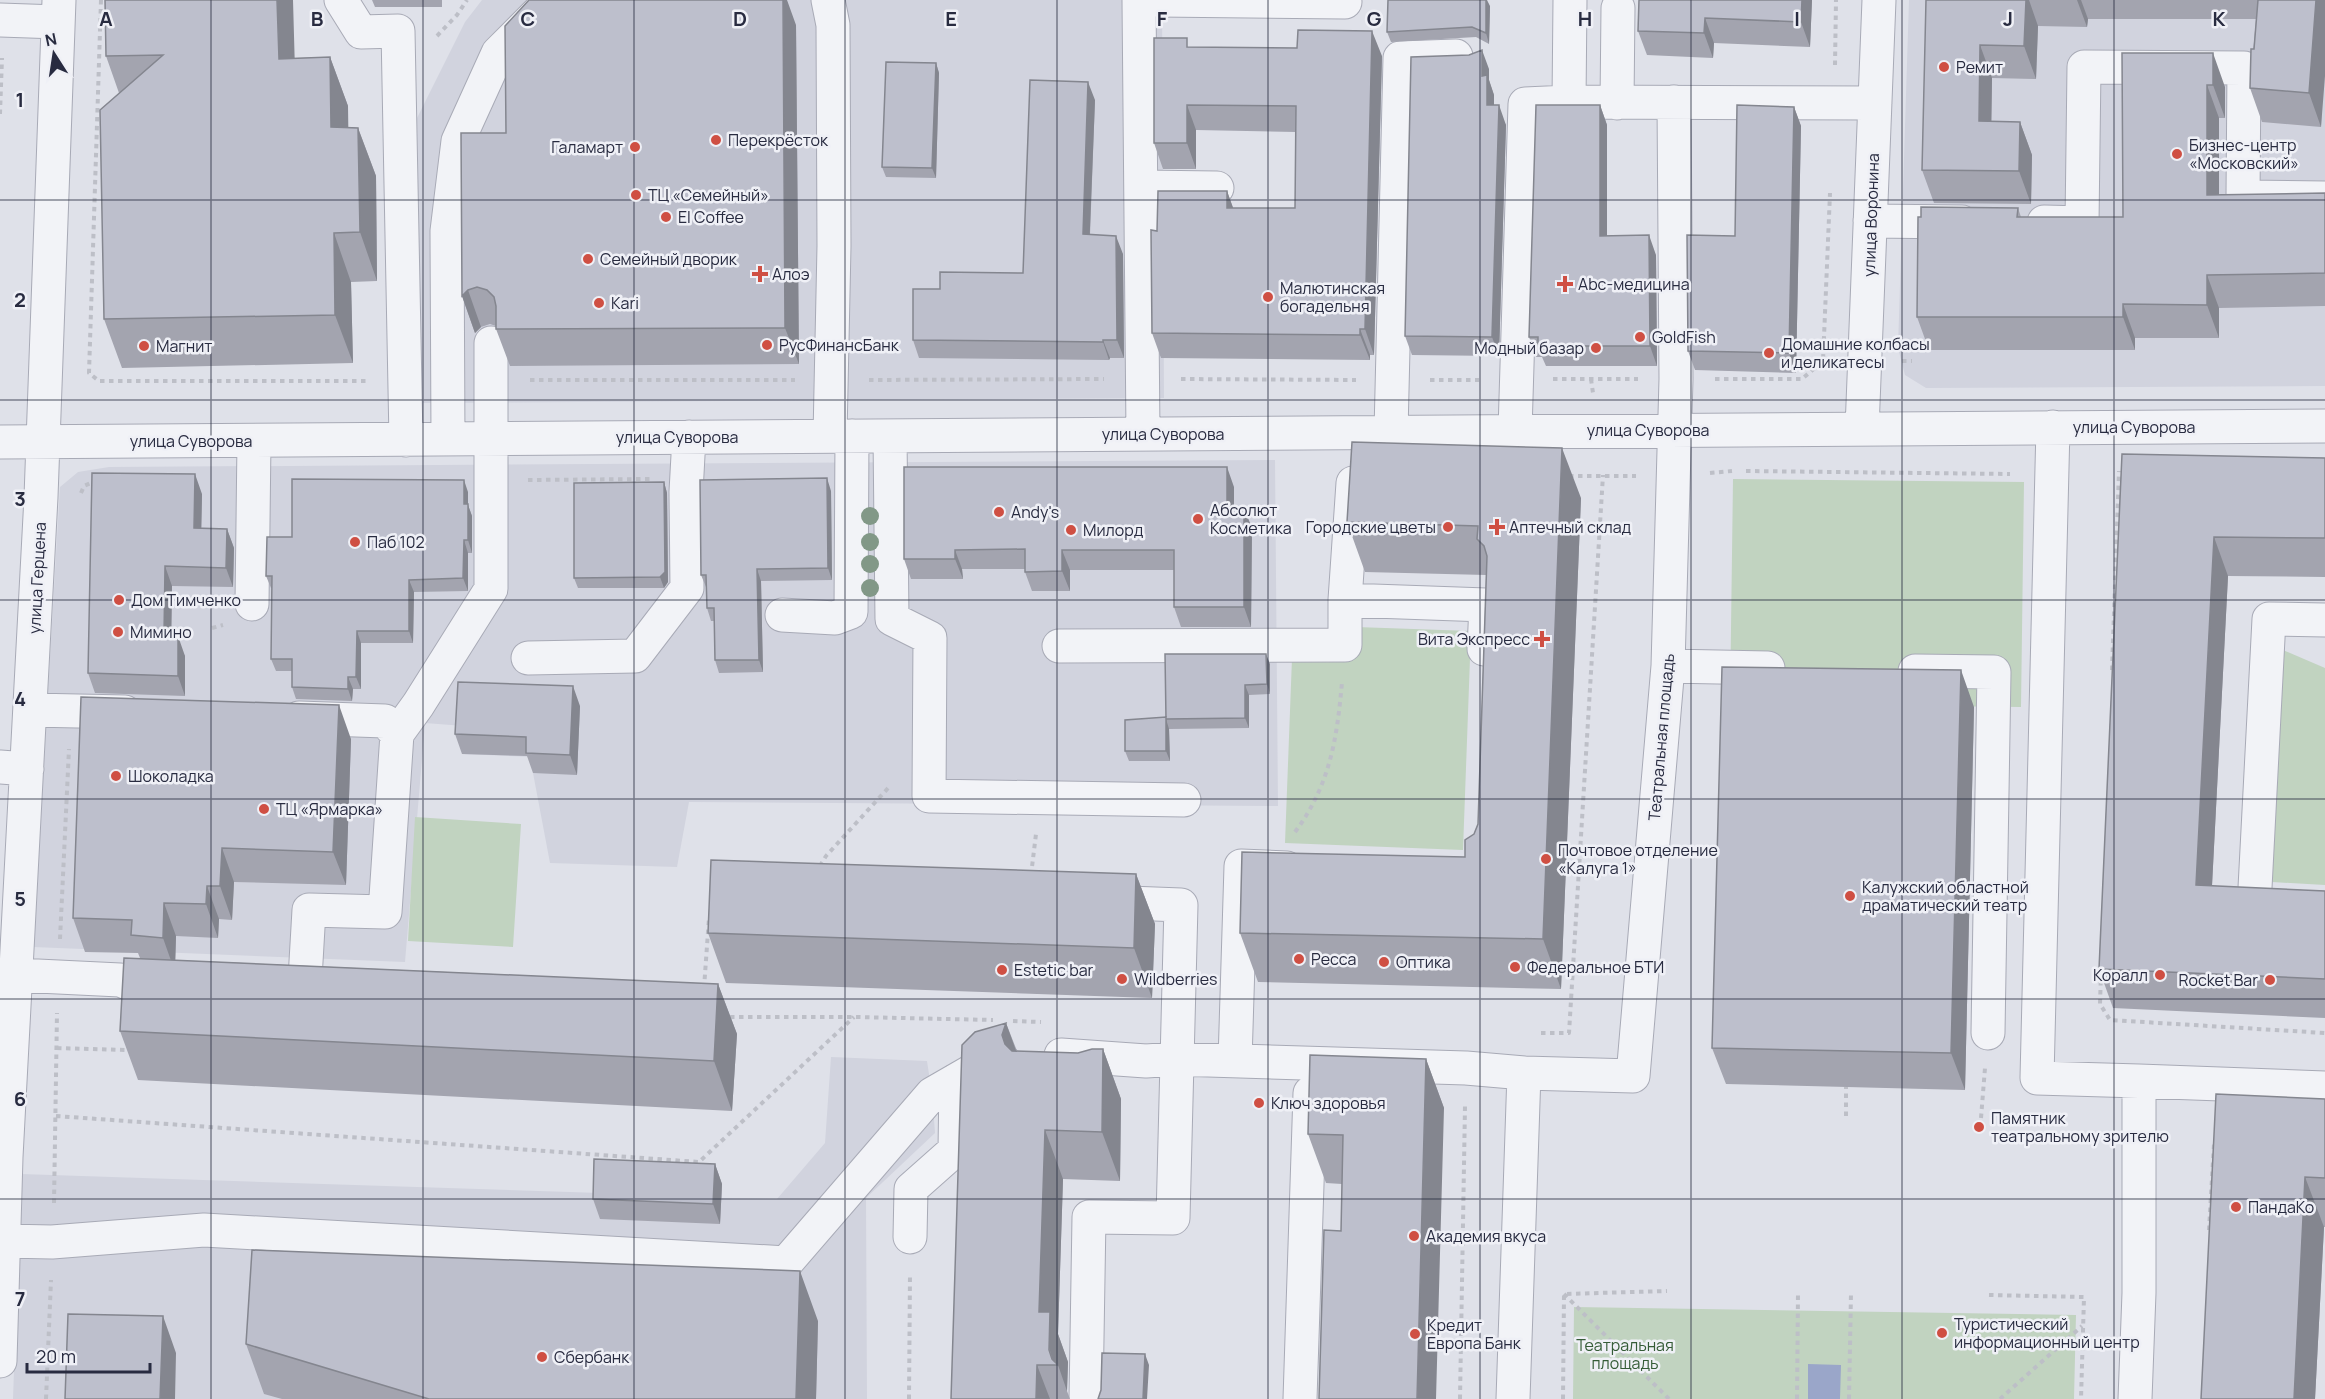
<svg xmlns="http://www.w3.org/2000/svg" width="2325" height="1399" font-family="Manrope,sans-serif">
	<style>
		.built { fill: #d1d3de }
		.green { fill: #c1d3c0 }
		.water { fill: #9aa6c9 }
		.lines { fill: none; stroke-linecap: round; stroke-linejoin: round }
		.minor-casing { stroke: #a8aab6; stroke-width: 35 }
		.path { stroke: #bdbfc7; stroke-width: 4; stroke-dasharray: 4.5 4.5; stroke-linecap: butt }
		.minor { stroke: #f2f3f7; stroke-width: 33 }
		.tree { fill: #829887 }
		.wall { fill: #a3a4af }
		.shaded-wall { fill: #84868f }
		.building { fill: #bdbfcc; stroke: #84868f; stroke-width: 1.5 }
		.grid { fill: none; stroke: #282b40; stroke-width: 1.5; stroke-opacity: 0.55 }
		.poi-dot { fill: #cf4f43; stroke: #eff0f6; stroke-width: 2 }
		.labels { text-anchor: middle; stroke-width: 5; stroke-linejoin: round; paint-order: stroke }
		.poi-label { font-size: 16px; fill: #282b40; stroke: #eff0f6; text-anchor: start }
		.street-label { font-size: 16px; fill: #282b40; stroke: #eff0f6 }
		.park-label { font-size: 16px; fill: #355c37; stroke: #eff0f6 }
		.grid-label { font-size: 20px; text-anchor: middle; font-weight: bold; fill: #282b40; stroke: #eff0f6; stroke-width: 5; stroke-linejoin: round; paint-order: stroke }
	</style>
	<rect width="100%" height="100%" fill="#dfe1e9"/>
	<path class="built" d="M482 0H1162L1164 398 421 403 417 118 465 22Z
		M1909 0H2325V386L1926 388 1905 375 1898 348Z
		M1275 460 1278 806 689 802 677 867 550 863 533 773 534 757 462 754 464 726 425 723 405 962 33 947 60 487 78 472 109 467Z
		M831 1057 927 1061 932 1094 935 1133 866 1198 867 1399H13L21 1174 600 1193 601 1178 722 1184V1198L777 1199 825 1143Z"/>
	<path class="green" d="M1733 479 2024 482 2021 707 1730 704Z
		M1356 627 1471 631 1463 850 1285 843 1292 658 1354 660Z
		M2283 650 2325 668V885L2272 882Z
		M415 817 521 824 513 947 408 941Z
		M1574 1307 2076 1315 2074 1399H1573Z"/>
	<path class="water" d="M1808 1364 1841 1365 1840 1399H1808Z"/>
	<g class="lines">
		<g class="minor-casing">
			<path id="minor" d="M341 0 361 32 398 31 406 440
				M828 0 833 25 834 246 830 436
				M1139 0 1143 434
				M1158 0 1345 2
				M1570 0 1569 102 1875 103
				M0 20 58 22
				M1617 103 1618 8
				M1141 187 1217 188
				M1870 221 1962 222
				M2044 222 2082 223 2084 67 2244 68 2243 197 2325 198
				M2053 427 2037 1078 2139 1081V1293L2135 1399
				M1862 429 1879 0
				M1515 431 1525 104 1569 102
				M1391 432 1400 58 1456 56
				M890 436 892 619 930 638 929 796 1184 800
				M448 439 447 231 458 141 498 53 551 0
				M0 442 2325 426
				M1345 600 1486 605 1484 649
				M252 604 254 441
				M782 615 835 618 851 612 852 436
				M2325 620 2269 619 2254 907 2325 910
				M1059 646 1345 645V600L1353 483
				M528 658 635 656 687 588 686 492 689 437
				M1668 666 1768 668
				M1915 671 1994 672 1988 1033
				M31 710 125 712
				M299 718 385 721 397 734
				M0 767 27 769
				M17 975 120 980 144 989 166 990
				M304 996 309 910 385 912 397 734 418 705 491 589V343
				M1061 1055 1146 1061 1176 1059 1466 1068 1524 1073
				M1235 1061 1241 866 1287 868
				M2139 1081 2325 1088
				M910 1237 911 1189 955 1150 956 1080
				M4 1241 52 1242 204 1230 786 1263 932 1094 984 1064 1002 1059
				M0 1361 6 1157 41 497 59 0
				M1086 1399 1089 1217 1173 1218 1181 905 1103 902
				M1300 1399 1310 1093
				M1513 1399 1524 1073 1633 1076 1668 666 1676 379 1674 102"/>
		</g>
		<path class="path" d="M101 0 89 373 99 381H369
			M437 36 457 15 467 0
			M1835 65 1836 0
			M0 114 2 58
			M1902 361H1912
			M1181 379 1356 380
			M1553 379H1638
			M1591 379 1593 393
			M1715 379H1802L1823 361 1830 193
			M530 380H795
			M869 380 1104 379
			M1430 380H1479
			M1746 471 2010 474
			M1710 473 1732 471
			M1569 476H1636
			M528 480 650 479
			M81 493 84 486 95 481
			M212 628 223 625
			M2112 670 2119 471
			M1295 832C1330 785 1337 739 1342 682
			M820 866 826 856 890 786
			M1031 875 1036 834
			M60 939 69 749
			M2101 972 2100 1004 2110 1020 2325 1033
			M704 988 709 918
			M730 1017H855L993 1020
			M1013 1021 1041 1022
			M1541 1033H1569L1603 475
			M57 1048 127 1050
			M56 1116 699 1162 854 1017
			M1846 1116V1087
			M1981 1118 1985 1068
			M54 1203 57 1013
			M2209 1230 2214 1144 2217 1140
			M1564 1294 1669 1399
			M1989 1295 2084 1297 2081 1399
			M46 1399 51 1280
			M909 1399 910 1274
			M1460 1399 1465 1106
			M1563 1399 1564 1294 1667 1291
			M1797 1399 1798 1293
			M1849 1399 1851 1293
			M2000 1399 2082 1326"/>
		<use href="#minor" class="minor"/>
	</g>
	<g class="tree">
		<circle cx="870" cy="516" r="9"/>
		<circle cx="870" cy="542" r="9"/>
		<circle cx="870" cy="564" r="9"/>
		<circle cx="870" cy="588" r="9"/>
	</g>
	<path class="wall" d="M105 0 295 58 330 57 348 106V127L358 128 376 176 377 281 351 282 353 363 122 368 104 319 119 93 106 56Z
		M372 0H442V7H375Z
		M1639 0H1812L1810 47 1714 43 1713 58 1647 55 1638 31Z
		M1926 0H2325L2321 127 2262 122 2250 88 2256 19H2088L2087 27 2038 26 2036 79 1992 78 1991 121 2020 122 2032 155 2031 204 1934 203 1922 170Z
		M1490 6 1489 44 1476 37 1391 42 1387 32Z
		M796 25 799 364 510 366 496 329V326L490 324 481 327 475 333 462 296 506 133Z
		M1190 47 1382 56 1374 355H1370V360L1161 358 1152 333 1157 231 1227 191 1233 208H1295L1296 132 1196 130V169H1163L1154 143Z
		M2122 53 2225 87V118H2219V195L2325 193V306L2219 308V338H2135V350H1929L1917 317 2018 208 2021 217H2123Z
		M936 63 939 73 936 178 886 177 882 167Z
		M1489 69V80L1494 95V105L1506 125 1499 356 1412 355 1405 336Z
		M1095 100 1090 235 1123 254 1124 358H1110L1109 360 919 358 913 340 940 289 1023 273Z
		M1600 105 1607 125V236L1656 255 1657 366H1546L1542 357H1536L1529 337Z
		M1794 107 1801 126 1796 373 1695 370 1688 351 1735 236Z
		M2122 454 2325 458V577L2228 576 2212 886 2325 891V1018L2113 1008 2099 969Z
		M664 482 667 493 668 582 664 588H578L574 578Z
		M1234 487V508L1252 528 1251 627H1181L1174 607V570H1070V591H1032L1025 572V569H962L963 579H911L904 559Z
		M831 491 832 580 761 581 763 672 719 673 715 660 714 621H711L707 608 706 587 701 575Z
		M468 492V505L472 516V553H468V591L414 592 413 643H361V689H353L352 701 296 699 292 687V671H276L271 659 272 588H271L266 576 292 537Z
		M202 494 201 528 227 529 234 548 233 587 172 586 171 636 185 656V696L95 693 88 673Z
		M1581 498 1561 989 1258 982 1240 933 1465 857 1478 824 1486 575 1365 572 1347 522Z
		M1270 664V694L1249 695V728L1169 729 1170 761H1129L1125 751 1166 717Z
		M580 706 577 775 533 773 527 756 462 754 455 734Z
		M1974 707 1965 1090 1726 1084 1712 1048Z
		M351 739 346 885 234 882 232 920 219 919 218 938 176 936 175 960 718 984 737 1034 732 1111 138 1080 120 1031 140 958 138 953 85 952 73 918Z
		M1136 874 1155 924 1152 998 726 983 708 933Z
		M1006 1023 1017 1051 1078 1053 1103 1049 1121 1099 1120 1181 1063 1179 1058 1334 1068 1362 1067 1391 1070 1399H951Z
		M1426 1059 1444 1108 1341 1231 1342 1184 1326 1183 1308 1134Z
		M2325 1099V1227H2324L2315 1399H2201Z
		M715 1164 722 1184 720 1224 600 1219 593 1199Z
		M818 1321 816 1399H282L264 1394 246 1344Z"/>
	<path class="shaded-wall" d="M277 0H293L296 107 279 59Z
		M783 0H787L796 25 799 364 785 328Z
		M1486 0H1487L1490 6 1489 44 1486 33Z
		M1802 0H1812L1810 47 1801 22Z
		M2026 0H2029L2038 26 2036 79 2024 46Z
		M2077 0H2081L2088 19 2087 27Z
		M2316 0H2325V76L2321 127 2309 93Z
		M1705 18 1714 43 1713 58 1704 33Z
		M1372 31 1382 56 1374 355 1365 329Z
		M1980 45 1992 78 1991 154 1979 121Z
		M1482 50 1489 69V80L1494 95V125L1487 105 1482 76Z
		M2213 53 2225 87V118L2213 85Z
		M330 57 348 106 349 175 331 127Z
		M936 63 939 73 936 178 932 168Z
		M1088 82 1095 100 1089 253 1083 234Z
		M2207 85 2219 118V228L2207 195Z
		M1187 105 1196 130V169L1187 143Z
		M1499 105 1506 125 1499 356 1492 337Z
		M1600 105 1607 125V255L1600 236Z
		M1794 107 1801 126 1796 373 1789 353Z
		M2020 122 2032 155 2031 204 2019 171Z
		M358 128 376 176 377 281 360 232Z
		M1227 191 1236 216 1227 208Z
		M334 233 351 282 353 363 335 315Z
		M1649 235 1656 255 1657 366 1650 346Z
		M1116 236 1123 254 1124 358 1117 340Z
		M2207 275 2219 308V338L2207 305Z
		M468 290 481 327 475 333 462 296Z
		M2123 304 2135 338V350L2123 317Z
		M1360 329 1370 355V360L1360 335Z
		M1103 340 1110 358 1109 360 1103 342Z
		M1562 448 1581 498 1561 989 1543 939Z
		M1227 467 1234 487V528L1227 509Z
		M195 474 202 494 201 548 194 528Z
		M827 478 831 491 832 580 828 568Z
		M464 480 468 492V505L472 516V553L468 540 464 504Z
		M664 482 667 493 668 582 664 588 660 577Z
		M1244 508 1252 528 1251 627 1244 607Z
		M227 529 234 548 233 587 226 568Z
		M2214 537 2228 576 2210 924 2196 885Z
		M464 540 468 553V591L463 578Z
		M955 550 962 569 963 579 955 559Z
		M1062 550 1070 570V591L1062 571Z
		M165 566 172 586 171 656 164 636Z
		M757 569 761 581 763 672 759 660Z
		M409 580 414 592 413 643 409 631Z
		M357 631 361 643V689L356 677Z
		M178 636 185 656V696L178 676Z
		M1266 654 1270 664V694L1267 684Z
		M1961 670 1974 707 1965 1090 1951 1053Z
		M348 677 353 689 352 701 348 689Z
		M1245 685 1249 695V728L1245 718Z
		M573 686 580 706 577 775 570 755Z
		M339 705 351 739 346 885 333 852Z
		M1166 719 1169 729 1170 761 1166 751Z
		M222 848 234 882 232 920 220 886Z
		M1136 874 1155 924 1152 998 1134 948Z
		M207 886 219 919 218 938 206 904Z
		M164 903 176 936 175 972 163 938Z
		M718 984 737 1034 732 1111 714 1061Z
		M1006 1023 1024 1073 1005 1044 1002 1035Z
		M1103 1049 1121 1099 1120 1181 1102 1132Z
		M1426 1059 1444 1108 1436 1399H1417Z
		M1045 1130 1063 1179 1058 1334 1068 1362 1067 1391 1058 1365H1054L1039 1312Z
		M715 1164 722 1184 720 1224 713 1204Z
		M2305 1177 2324 1227 2315 1399H2294Z
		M800 1271 818 1321 816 1399H796Z
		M163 1316 176 1353 175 1399H160Z
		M1145 1354 1149 1365 1147 1399H1143Z
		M1037 1365 1050 1399H1036Z"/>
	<path class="building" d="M105 0H277L279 59 330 57 331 127 358 128 360 232 334 233 335 315 104 319 100 110 163 55 106 56Z
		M529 0H783L785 328 496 329V306L494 297 487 290 477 287 468 290 462 296 461 133H506L505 26Z
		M1388 0H1486V33L1472 27 1387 32Z
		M1639 0H1802L1801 22 1705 18 1704 33 1638 31Z
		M1926 0H2026L2024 46 1980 45 1979 121 2020 122 2019 171 1922 170Z
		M2258 0H2316L2309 93 2250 88 2251 49H2254Z
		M1298 30 1372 31 1365 329H1360V335L1152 333 1151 230 1157 231 1158 191H1227V208H1295L1296 106 1187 105V143H1154V38H1187V47L1297 48Z
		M1482 50V76L1487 75V105H1499L1492 337 1405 336 1411 57 1469 55Z
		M2122 53H2213V85H2207V195L2325 193V273L2207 275V305L2123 304V317H1917L1918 217H1921V207L2018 208 2017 217H2123Z
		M886 62 936 63 932 168 882 167Z
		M1030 80 1088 82 1083 234 1116 236 1117 340H1103V342L913 340V289H940V272L1023 273Z
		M1536 105H1600V236L1649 235 1650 346H1538V337H1529Z
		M1737 105 1794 107 1789 353 1688 351 1687 235 1735 236Z
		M1352 442 1562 448 1543 939 1240 933 1242 852 1465 857V840L1474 834 1478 824 1487 556 1484 546 1477 539 1478 526 1347 522Z
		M2122 454 2325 458V538L2214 537 2196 885 2325 891V979L2099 969Z
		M904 467H1227V509L1244 508V607H1174V550H1062V571L1025 572V549L955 550V559H904Z
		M92 473 195 474 194 528 227 529 226 568 165 566 164 636H178V676L88 673Z
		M827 478 828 568 757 569 759 660H715L714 608H707L706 575H701L700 480Z
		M292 479 464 480V504H468V540H464L463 578 409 580V631H357L356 677H348V689L292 687V659H271L272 576H266L267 537H292Z
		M664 482 665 572 660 577 574 578V483Z
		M1165 654H1266L1267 684 1245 685V718L1166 719Z
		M1722 667 1961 670 1951 1053 1712 1048Z
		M458 682 573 686 570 755 526 753V737L455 734Z
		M81 697 339 705 333 852 222 848 220 886H207L206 904 164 903 163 938 131 935 132 920 73 918Z
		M1166 717V751H1125V720Z
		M711 860 1136 874 1134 948 708 933Z
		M124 958 718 984 714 1061 120 1031Z
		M1006 1023 1002 1035 1005 1044 1012 1051 1078 1053 1092 1049H1103L1102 1132 1045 1130 1039 1312H1050L1049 1350 1052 1359 1058 1365H1037L1036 1399H951L962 1045 975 1032Z
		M1310 1055 1426 1059 1417 1399H1319L1324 1230 1341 1231 1343 1135 1308 1134Z
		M2216 1094 2325 1099V1178L2305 1177 2294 1399H2201Z
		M594 1159 715 1164 713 1204 593 1199Z
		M252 1250 800 1271 796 1399H429L246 1344Z
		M68 1314 163 1316 160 1399H65Z
		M1102 1353 1145 1354 1143 1399H1098L1101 1390Z"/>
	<path class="grid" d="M211 0V1399M423 0V1399M634 0V1399M845 0V1399M1057 0V1399M1268 0V1399M1480 0V1399M1691 0V1399M1902 0V1399M2114 0V1399M0 200H2325M0 400H2325M0 600H2325M0 799H2325M0 999H2325M0 1199H2325"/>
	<g class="poi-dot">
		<circle cx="1944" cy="67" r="6"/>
		<circle cx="716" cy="140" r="6"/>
		<circle cx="635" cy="147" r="6"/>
		<circle cx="2177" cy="154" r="6"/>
		<circle cx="636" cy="195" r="6"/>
		<circle cx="666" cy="217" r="6"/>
		<circle cx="588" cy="259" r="6"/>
		<path d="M757 265h6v6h6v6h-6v6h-6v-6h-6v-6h6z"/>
		<path d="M1562 275h6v6h6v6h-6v6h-6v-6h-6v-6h6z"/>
		<circle cx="1268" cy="297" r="6"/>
		<circle cx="599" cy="303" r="6"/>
		<circle cx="1640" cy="337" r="6"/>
		<circle cx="767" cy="345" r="6"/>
		<circle cx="144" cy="346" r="6"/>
		<circle cx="1596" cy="348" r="6"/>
		<circle cx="1769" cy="353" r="6"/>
		<circle cx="999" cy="512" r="6"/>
		<circle cx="1198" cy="519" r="6"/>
		<circle cx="1448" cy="527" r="6"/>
		<path d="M1494 518h6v6h6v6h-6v6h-6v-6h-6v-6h6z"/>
		<circle cx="1071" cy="530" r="6"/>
		<circle cx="355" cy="542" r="6"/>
		<circle cx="119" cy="600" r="6"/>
		<circle cx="118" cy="632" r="6"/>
		<path d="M1539 630h6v6h6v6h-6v6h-6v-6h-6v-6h6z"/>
		<circle cx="116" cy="776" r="6"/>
		<circle cx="264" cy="809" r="6"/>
		<circle cx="1546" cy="859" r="6"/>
		<circle cx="1850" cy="896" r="6"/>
		<circle cx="1299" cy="959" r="6"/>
		<circle cx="1384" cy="962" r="6"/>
		<circle cx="1515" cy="967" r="6"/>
		<circle cx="1002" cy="970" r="6"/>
		<circle cx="2160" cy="975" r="6"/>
		<circle cx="1122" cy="979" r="6"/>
		<circle cx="2270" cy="980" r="6"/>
		<circle cx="1259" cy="1103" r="6"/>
		<circle cx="1979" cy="1127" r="6"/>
		<circle cx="2236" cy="1207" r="6"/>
		<circle cx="1414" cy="1236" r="6"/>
		<circle cx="1942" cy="1333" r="6"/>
		<circle cx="1415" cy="1334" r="6"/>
		<circle cx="542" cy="1357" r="6"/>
	</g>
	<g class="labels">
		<g class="poi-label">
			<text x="1956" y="73">Ремит</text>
			<text x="728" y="146">Перекрёсток</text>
			<text x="2189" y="151">Бизнес-центр<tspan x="2189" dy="18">«Московский»</tspan></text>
			<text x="623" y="153" text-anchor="end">Галамарт</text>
			<text x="648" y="201">ТЦ «Семейный»</text>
			<text x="678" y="223">El Coffee</text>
			<text x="600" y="265">Семейный дворик</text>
			<text x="772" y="280">Алоэ</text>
			<text x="1578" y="290">Abc-медицина</text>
			<text x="1280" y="294">Малютинская<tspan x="1280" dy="18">богадельня</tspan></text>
			<text x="611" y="309">Kari</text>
			<text x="1652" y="343">GoldFish</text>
			<text x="1781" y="350">Домашние колбасы<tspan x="1781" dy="18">и деликатесы</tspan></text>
			<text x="779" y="351">РусФинансБанк</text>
			<text x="156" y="352">Магнит</text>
			<text x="1584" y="354" text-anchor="end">Модный базар</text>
			<text x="1210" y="516">Абсолют<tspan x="1210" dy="18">Косметика</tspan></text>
			<text x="1011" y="518">Andy's</text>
			<text x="1436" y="533" text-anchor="end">Городские цветы</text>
			<text x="1509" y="533">Аптечный склад</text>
			<text x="1083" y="536">Милорд</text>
			<text x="367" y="548">Паб 102</text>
			<text x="131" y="606">Дом Тимченко</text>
			<text x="130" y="638">Мимино</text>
			<text x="1530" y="645" text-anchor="end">Вита Экспресс</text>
			<text x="128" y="782">Шоколадка</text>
			<text x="276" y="815">ТЦ «Ярмарка»</text>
			<text x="1558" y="856">Почтовое отделение<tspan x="1558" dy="18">«Калуга 1»</tspan></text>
			<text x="1862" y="893">Калужский областной<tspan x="1862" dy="18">драматический театр</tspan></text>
			<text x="1311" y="965">Ресса</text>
			<text x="1396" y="968">Оптика</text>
			<text x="1527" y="973">Федеральное БТИ</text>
			<text x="1014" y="976">Estetic bar</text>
			<text x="2148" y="981" text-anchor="end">Коралл</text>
			<text x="1134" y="985">Wildberries</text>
			<text x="2258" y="986" text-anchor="end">Rocket Bar</text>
			<text x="1271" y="1109">Ключ здоровья</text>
			<text x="1991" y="1124">Памятник<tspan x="1991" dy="18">театральному зрителю</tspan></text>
			<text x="2248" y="1213">ПандаКо</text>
			<text x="1426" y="1242">Академия вкуса</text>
			<text x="1954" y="1330">Туристический<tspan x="1954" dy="18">информационный центр</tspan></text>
			<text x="1427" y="1331">Кредит<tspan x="1427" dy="18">Европа Банк</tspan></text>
			<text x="554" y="1363">Сбербанк</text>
		</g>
		<g class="street-label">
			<text transform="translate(1871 215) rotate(-88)" y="6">улица Воронина</text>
			<text x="2134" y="433">улица Суворова</text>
			<text x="1648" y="436">улица Суворова</text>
			<text x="1163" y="440">улица Суворова</text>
			<text x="677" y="443">улица Суворова</text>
			<text x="191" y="447">улица Суворова</text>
			<text transform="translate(37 578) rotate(-87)" y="6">улица Герцена</text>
			<text transform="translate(1661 737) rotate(-85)" y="6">Театральная площадь</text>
		</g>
		<g class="park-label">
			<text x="1625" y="1351">Театральная<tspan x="1625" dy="18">площадь</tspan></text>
		</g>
	</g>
	<g class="grid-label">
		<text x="106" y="26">A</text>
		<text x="317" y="26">B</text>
		<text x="528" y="26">C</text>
		<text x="740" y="26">D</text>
		<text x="951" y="26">E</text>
		<text x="1162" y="26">F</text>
		<text x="1374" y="26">G</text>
		<text x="1585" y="26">H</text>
		<text x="1797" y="26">I</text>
		<text x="2008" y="26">J</text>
		<text x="2219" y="26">K</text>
		<text x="20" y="107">1</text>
		<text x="20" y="307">2</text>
		<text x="20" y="506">3</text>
		<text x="20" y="706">4</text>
		<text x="20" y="906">5</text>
		<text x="20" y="1106">6</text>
		<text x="20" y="1306">7</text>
	</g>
	<g transform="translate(54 54) rotate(348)" stroke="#eff0f6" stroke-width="4.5" paint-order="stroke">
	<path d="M0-4.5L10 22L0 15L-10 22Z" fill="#282b40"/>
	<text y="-9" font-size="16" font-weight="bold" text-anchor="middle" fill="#282b40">N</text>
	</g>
	<path d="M27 1363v9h123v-9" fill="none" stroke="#282b40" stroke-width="3"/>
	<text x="36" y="1363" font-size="18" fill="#282b40" stroke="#eff0f6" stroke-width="4.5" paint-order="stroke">20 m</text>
</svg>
